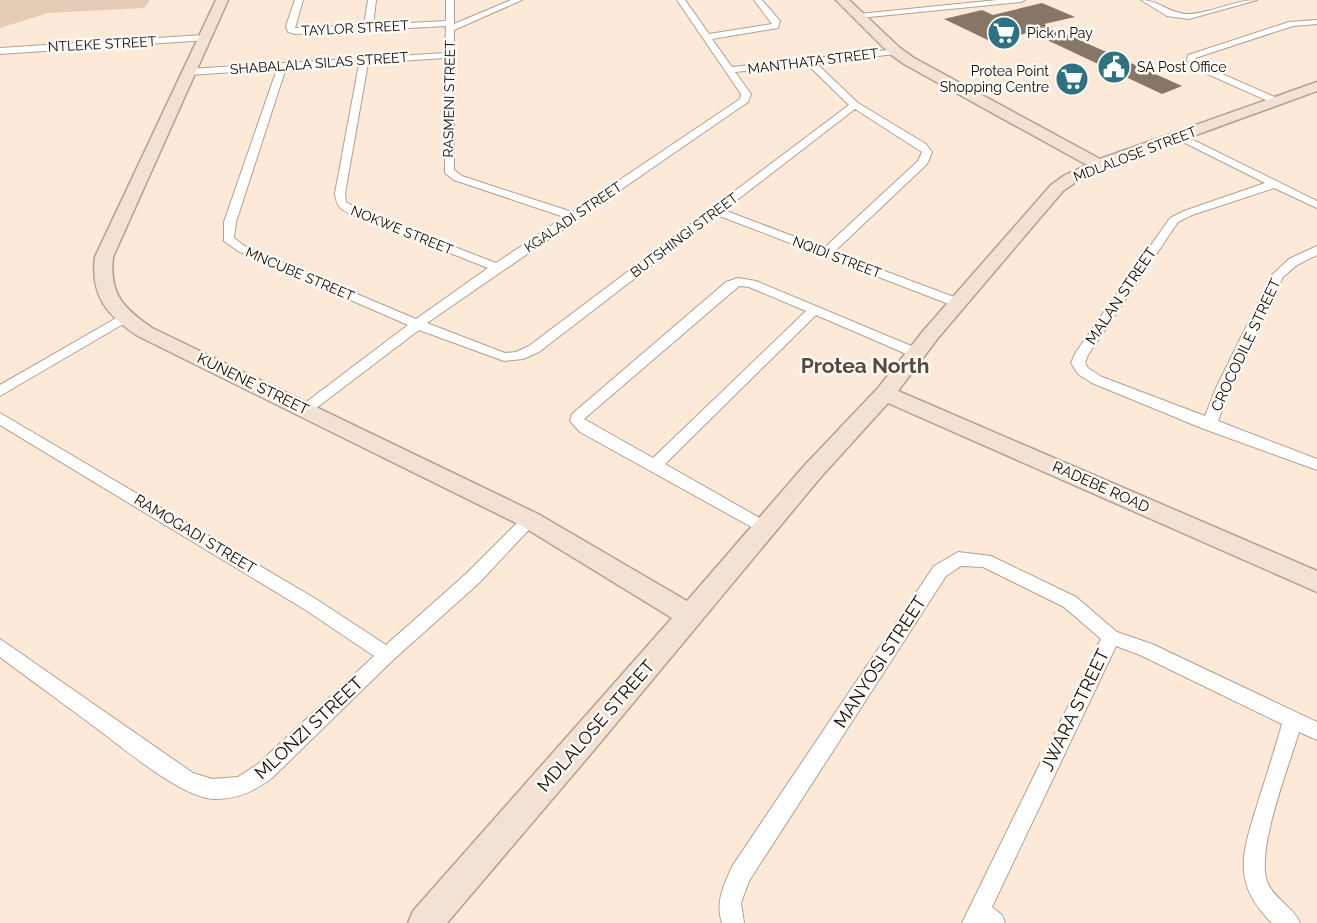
<svg xmlns="http://www.w3.org/2000/svg" width="1317" height="923" font-family="Raleway,sans-serif">
	<style>
		.green { fill: #e5ccb7 }
		.building { fill: #877566 }
		.lines { fill: none; stroke-linecap: round; stroke-linejoin: round }
		.street-casing { stroke: #b2a090; stroke-width: 2 }
		.secondary-casing { stroke: #b2a090; stroke-width: 3 }
		.street { fill: #fff; fill-rule: evenodd }
		.secondary { fill: #f3e2d3; fill-rule: evenodd }
		.labels { text-anchor: middle; stroke-width: 5; stroke-linejoin: round; paint-order: stroke }
		.far-street-label { font-size: 14px; fill: #110b06; stroke: #fefaf6 }
		.far-poi-label { font-size: 14px; fill: #110b06; stroke: #fefaf6; text-anchor: start }
		.street-label { font-size: 15px; fill: #110b06; stroke: #fefaf6 }
		.near-street-label { font-size: 18px; fill: #110b06; stroke: #fefaf6 }
		.district-label { font-size: 21px; font-weight: bold; fill: #59493b; stroke: #fefaf6 }
	</style>
	<rect width="100%" height="100%" fill="#fde9d8"/>
	<path class="green" d="M0 0H150L144 8 48 13 0 28Z"/>
	<path class="building" d="M1042 3 1075 17 1044 24 1182 86 1162 94 1030 32 994 43 944 19 982 10 993 15Z"/>
	<g class="lines">
		<g class="street-casing">
			<path id="street" d="M295 0H303L295 28 364 25 368 0H376L373 25 446 21V0H454V24L511 0H522L454 30V170L462 176 572 212 740 99 741 94 677 0H685L709 34 772 24 754 0H762L780 21 778 28 712 39 732 67 898 49V53L895 54 816 63 858 103 926 144 932 152 927 164 834 252 962 300 964 303 958 307 954 306 717 215 539 352 523 359 504 361 419 330 311 412H301L299 409 301 406 408 325 238 251 224 241V222L277 69 189 75 184 72 189 69 445 53 446 26 295 34 288 32 286 26ZM445 58V173L454 180 564 217 496 263 364 212 346 202 345 193 368 63ZM359 64 335 193C336 208 343 211 356 216L488 268 416 319 246 247 234 238 236 222 286 68ZM807 64 849 105 529 346 516 352 505 353 427 323 748 102 751 94 735 72ZM855 109 922 152 918 161 824 248 724 210Z
				M997 0H1025L1021 2 859 18 855 16 859 14Z
				M1141 0C1158 0 1169 13 1186 14 1207 15 1233 0 1257 0L1189 19 1167 16Z
				M1317 20V24L1293 26 1195 58 1200 64 1281 100V104H1275L1194 68 1187 61 1188 55 1289 22Z
				M204 35 208 38 207 40 0 54V48Z
				M1179 133 1317 201V208L1274 188 1192 215 1178 222 1088 355 1085 363 1088 368 1102 377 1205 416 1216 388 1272 275 1289 259 1317 246V255L1297 265 1283 277 1230 388 1218 421 1317 459V470L1204 429 1092 383 1078 374 1071 363 1076 352 1170 218 1184 211 1265 183 1175 138 1174 136Z
				M738 278 756 281 921 350 923 353 916 357 911 356 816 315 665 464 772 525 774 529 772 533 766 535 580 432 570 421 572 414 726 282ZM739 286 749 287 806 311 653 458 584 419Z
				M125 313 130 314 131 317 130 320 0 396V385Z
				M0 413 316 599 386 645 467 573 524 516H536L538 520 479 583 393 660 272 778C255 791 236 800 213 799 180 796 127 751 100 731 67 706 33 682 0 657V639L193 773 212 779 238 777 258 764 374 656 304 609 0 425Z
				M958 552 991 556 1076 597 1117 632 1152 644 1317 722V740L1299 732C1289 766 1254 854 1268 884 1276 900 1294 908 1300 923H1272C1229 881 1244 849 1259 799 1267 774 1275 749 1282 724L1140 655 1116 646 992 907 1002 915 1005 923H962L1101 639 1064 607 983 567 961 566 946 576 749 881 741 903 744 923H722C715 902 724 884 733 865L934 566Z"/>
		</g>
		<g class="secondary-casing">
			<path id="secondary" d="M216 0H228L113 257C109 294 123 308 152 328L538 514 687 601 804 466 878 388 924 330 1051 185 1065 175 1087 165 904 64 890 54 836 0H849L900 48 914 58 1100 159 1317 82V91L1105 168 1077 181 1063 191 938 338 898 391 1317 571V592L888 403 820 478 594 750 447 923H408L413 911 672 618 522 526 138 336C108 316 90 296 95 257Z"/>
		</g>
		<use href="#street" class="street"/>
		<use href="#secondary" class="secondary"/>
	</g>
	<defs>
		<g id="supermarket-disc" transform="scale(1.725)"><circle r="9.5" fill="#2c7280" stroke="#fefaf6"/><path d="M-6-5.5h2.5l.6 2H6L4.5 2H-2.5L-4.4-4H-6ZM-1.5 3.2a1.3 1.3 0 1 0 .1 0ZM3 3.2a1.3 1.3 0 1 0 .1 0Z" fill="#fff"/></g>
		<g id="civic-disc" transform="scale(1.725)"><circle r="9.5" fill="#2c7280" stroke="#fefaf6"/><path d="M-.6-6.5H3V-4.5H.6V-3L4-1V1h2V6H-6V1h2V-1L-.6-3ZM-1.2 2.5V6h2.4V2.5Z" fill="#fff"/></g>
	</defs>
	<g fill-rule="evenodd">
		<use href="#supermarket-disc" x="1004" y="33"/>
		<use href="#civic-disc" x="1114" y="67"/>
		<use href="#supermarket-disc" x="1072" y="79"/>
	</g>
	<g class="labels">
		<g class="far-street-label">
			<text transform="translate(355 28) rotate(-3)" y="5">TAYLOR STREET</text>
			<text transform="translate(102 44) rotate(-3)" y="5">NTLEKE STREET</text>
			<text transform="translate(813 61) rotate(-7)" y="5">MANTHATA STREET</text>
			<text transform="translate(319 63) rotate(-4)" y="5">SHABALALA SILAS STREET</text>
			<text transform="translate(449 99) rotate(-89)" y="5">RASMENI STREET</text>
			<text transform="translate(1135 154) rotate(-21)" y="5">MDLALOSE STREET</text>
			<text transform="translate(573 217) rotate(-34)" y="5">KGALADI STREET</text>
			<text transform="translate(402 230) rotate(22)" y="5">NOKWE STREET</text>
			<text transform="translate(684 235) rotate(-37)" y="5">BUTSHINGI STREET</text>
			<text transform="translate(837 257) rotate(21)" y="5">NQIDI STREET</text>
			<text transform="translate(300 274) rotate(23)" y="5">MNCUBE STREET</text>
		</g>
		<g class="far-poi-label">
			<text x="1027" y="38">Pick n Pay</text>
			<text x="1137" y="72">SA Post Office</text>
			<text x="1049" y="76" text-anchor="end">Protea Point<tspan x="1049" dy="16">Shopping Centre</tspan></text>
		</g>
		<g class="street-label">
			<text transform="translate(1121 296) rotate(-56)" y="5">MALAN STREET</text>
			<text transform="translate(1246 345) rotate(-65)" y="5">CROCODILE STREET</text>
			<text transform="translate(253 384) rotate(26)" y="5">KUNENE STREET</text>
			<text transform="translate(1101 487) rotate(24)" y="5">RADEBE ROAD</text>
			<text transform="translate(195 534) rotate(31)" y="5">RAMOGADI STREET</text>
		</g>
		<g class="near-street-label">
			<text transform="translate(880 662) rotate(-57)" y="6">MANYOSI STREET</text>
			<text transform="translate(1075 710) rotate(-64)" y="6">JWARA STREET</text>
			<text transform="translate(596 726) rotate(-49)" y="6">MDLALOSE STREET</text>
			<text transform="translate(309 728) rotate(-43)" y="6">MLONZI STREET</text>
		</g>
		<g class="district-label">
			<text x="865" y="373">Protea North</text>
		</g>
	</g>
</svg>
